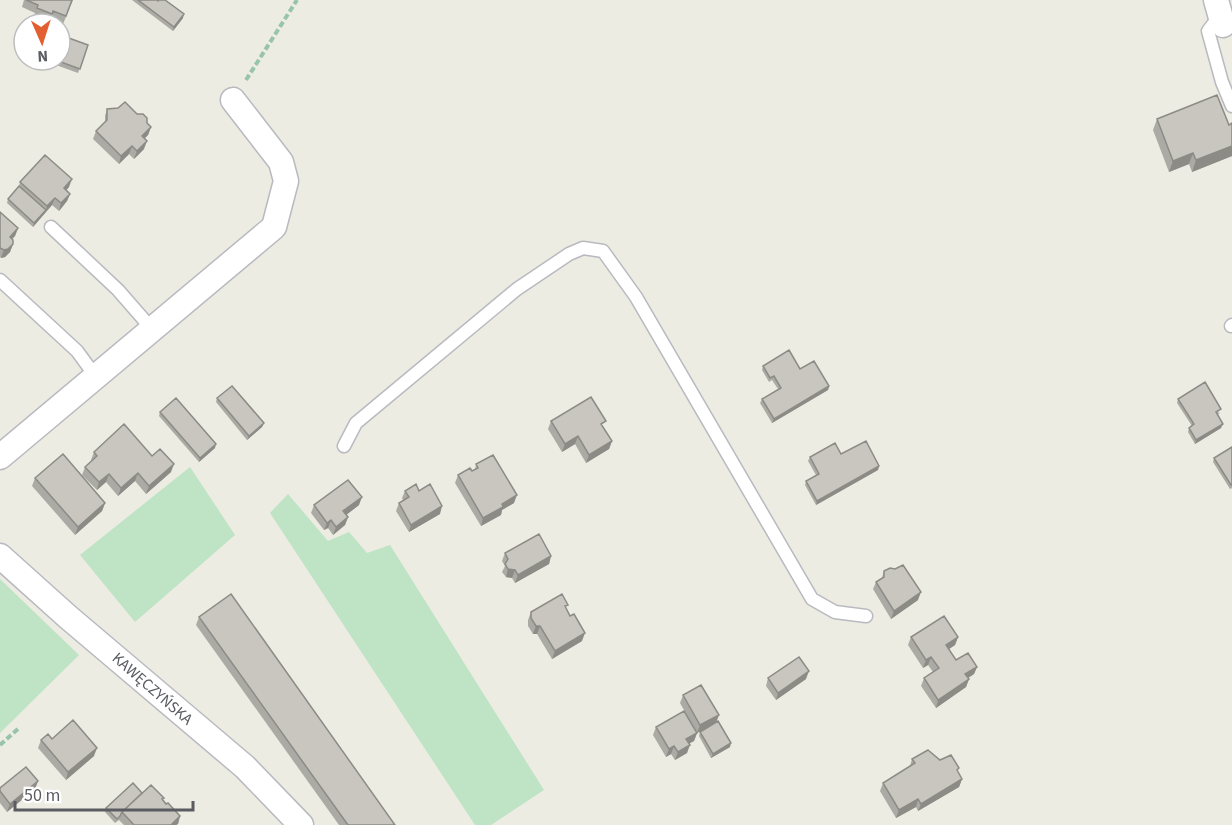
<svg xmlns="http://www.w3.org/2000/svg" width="1232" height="825" font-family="'Source Sans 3',sans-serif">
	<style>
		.green { fill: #bee3c5 }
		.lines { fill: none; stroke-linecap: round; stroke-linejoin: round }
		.lane-casing { stroke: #b9bac0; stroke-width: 15 }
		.street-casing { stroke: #b9bac0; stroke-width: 27 }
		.path { stroke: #98c4ac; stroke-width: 4; stroke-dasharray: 6 3; stroke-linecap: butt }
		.lane { stroke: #fff; stroke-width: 12 }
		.street { stroke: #fff; stroke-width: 24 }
		.wall { fill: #acaaa4 }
		.shaded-wall { fill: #8c8b86 }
		.building { fill: #c8c6bf; stroke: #8c8b86; stroke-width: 1.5 }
		.labels { text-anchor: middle; stroke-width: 6; stroke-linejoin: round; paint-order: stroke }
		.street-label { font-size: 16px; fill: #5a5c62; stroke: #fff }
	</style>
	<rect width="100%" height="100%" fill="#ecece2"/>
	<path class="green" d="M190 467 235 535 135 622 80 555Z
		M288 494 328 541 349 532 367 553 390 545 544 790 491 825H475L270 513Z
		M0 579 79 655 0 733Z"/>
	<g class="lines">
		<g class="lane-casing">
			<path id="lane" d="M1221 14 1208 31 1222 82 1232 106
				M51 227 118 290 152 329
				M0 280 77 351 96 377
				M1231 326 1232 325
				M344 446 356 423 517 289 569 254 583 248 603 251 636 297 812 599 835 612 866 616"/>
		</g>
		<g class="street-casing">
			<path id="street" d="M1216 0 1223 25
				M0 457 274 227 286 181 281 162 233 100
				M0 556 68 617 245 767 301 825"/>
		</g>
		<path class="path" d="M246 80 297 0
			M0 745 19 728"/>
		<use href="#lane" class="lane"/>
		<use href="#street" class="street"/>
	</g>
	<path class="wall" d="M24 0H73L63 24 50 19 49 21 34 16 35 13 22 7Z
		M132 0H157L183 18 173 31Z
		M88 45 78 73 56 65 58 60Z
		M107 109 147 123 151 127 148 135 144 139V149L134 159 129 154 119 164 93 139 96 131 105 123V116Z
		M1157 119 1229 125 1232 123V156L1192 172 1189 164 1169 172 1153 130Z
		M20 182 69 187 66 190 70 194 67 201 59 211 52 205 33 227 7 203 8 199 19 186Z
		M0 212 18 228 15 236 12 239 13 244 10 252 5 257 1 258 0 257Z
		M763 366 800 369 829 386 828 390 772 423 760 403 762 399 778 389 772 380 769 382 762 370Z
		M217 398 264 423 262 427 247 440 216 402Z
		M1178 399 1220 413 1217 415 1221 428 1195 444 1188 432 1189 428 1192 426 1177 403Z
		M160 412 215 448 199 462 159 416Z
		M551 421 604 428 612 441 609 449 586 463 575 444 562 452 548 429Z
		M1232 447V488L1230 489 1213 462 1214 458Z
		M94 452 152 456 171 472 146 494 135 481 118 496 106 482 97 490 82 475 85 467 92 461 91 460Z
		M810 457 879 466 878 470 816 505 805 485 806 481 816 475 808 461Z
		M476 464 514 503 502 510 501 515 481 526 455 483 458 475 475 470Z
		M35 478 105 503 102 511 75 535 32 486Z
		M405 491H419L440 514 409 532 396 511 399 503 403 500 402 498Z
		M314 505H359L346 515 348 517 345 525 333 535 328 528 324 530 311 513Z
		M505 553 551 556 549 564 515 583 512 578 506 577 502 572 505 566 502 561Z
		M895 569 918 600 891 619 873 589 876 582 882 578 884 571Z
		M567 609 582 641 552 659 537 634H533L528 626V620L531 612Z
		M199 617 395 825H339L196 625Z
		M911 637H958L955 645 949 649 956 660 977 667 974 674 968 678 969 679 966 687 936 708 921 686 924 678 933 672 928 665 923 668 908 645Z
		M768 678 806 679 776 700 766 686Z
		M683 695 716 723 730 747 711 758 699 736 700 732 714 724 697 733 680 703Z
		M656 727 697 733 694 741 689 743 687 753 675 760 671 754 666 757 653 735Z
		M52 739 94 756 66 780 38 748 41 740Z
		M912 759 940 760 959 768 957 771 962 779 959 787 918 811 916 807 896 818 880 791 883 783 910 766Z
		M38 781 35 789 7 812 0 803V788Z
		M142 793 164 798 163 800 180 816 178 824 176 825H124L119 820 115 823 105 812 106 808Z"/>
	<path class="shaded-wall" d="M184 14 183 18 173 31 174 27Z
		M151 127 148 135 139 144 142 136Z
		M147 141 144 149 134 159 137 151Z
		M132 146 129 154 119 164 121 156Z
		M1232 146V156L1192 172 1196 160Z
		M1193 153 1189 164 1169 172 1173 161Z
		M72 179 69 187 61 196 64 188Z
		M70 194 67 201 59 211 61 203Z
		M55 198 52 205 33 227 34 223 46 210 47 206Z
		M18 228 15 236 7 244 10 237Z
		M13 244 10 252 5 257 1 258 4 250Z
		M829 386 828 390 772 423 774 419Z
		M264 423 262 427 247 440 249 436Z
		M1223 424 1221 428 1195 444 1196 440Z
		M578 436 575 444 562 452 565 444Z
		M612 441 609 449 586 463 589 455Z
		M216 444 215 448 199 462 200 458Z
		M174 464 171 472 146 494 149 486Z
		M879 466 878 470 816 505 817 501Z
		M138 473 135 481 118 496 121 488Z
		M109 474 106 482 97 490 99 482Z
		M517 495 514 503 502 510 501 515 481 526 483 518 502 504Z
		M362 497 359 505 341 519 343 511Z
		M105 503 102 511 75 535 78 527Z
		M442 506 440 514 409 532 411 525Z
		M348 517 345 525 333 535 336 527Z
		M331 520 328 528 324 530 327 523Z
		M551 556 549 564 515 583 518 575Z
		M508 569 515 570 512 578 506 577Z
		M921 592 918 600 891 619 894 611Z
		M536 626H540L537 634H533Z
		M585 633 582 641 552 659 555 651Z
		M958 637 955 645 943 653 946 645Z
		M931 657 928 665 923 668 926 660Z
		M977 667 974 674 962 682 965 674Z
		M809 671 806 679 776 700 778 693Z
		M969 679 966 687 936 708 938 700Z
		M719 715 716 723 697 733 700 725Z
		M697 733 694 741 683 747 686 739Z
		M731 743 730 747 711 758 713 754Z
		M690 745 687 753 675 760 678 752Z
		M674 746 671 754 666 757 669 749Z
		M97 748 94 756 66 780 68 772Z
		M962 779 959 787 918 811 921 804Z
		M38 781 35 789 7 812 10 804Z
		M918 799 916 807 896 818 899 810Z
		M180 816 178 824 176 825H171Z"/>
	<path class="building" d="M26 0H72L66 16 53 11 52 14 37 8 38 5Z
		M138 0H157L158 1 159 0H165L184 14 174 27Z
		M66 37 88 45 80 69 58 61 60 60V54Z
		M1217 95 1229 125 1232 123V146L1196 160 1193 153 1173 161 1157 119Z
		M125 102 137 114H143L147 118V123L151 127 142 136 147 141 137 151 132 146 121 156 96 131 107 120V109L118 108Z
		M45 155 72 179 64 188 70 194 61 203 55 198 47 206 20 182Z
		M19 186 46 210 34 223 8 199Z
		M0 212 18 228 10 237 13 240V244L8 249 4 250 0 248Z
		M789 350 800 369 814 361 829 386 774 419 762 399 781 388 774 376 770 378 763 366Z
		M1205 382 1221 409 1216 412 1223 424 1196 440 1189 428 1194 424 1178 399Z
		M232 386 264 423 249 436 217 398Z
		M591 397 606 421 601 424 612 441 589 455 578 436 565 444 551 421Z
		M176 398 216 444 200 458 160 412Z
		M124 424 152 456 160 449 174 464 149 486 138 473 121 488 109 474 99 482 85 467 97 456 94 452Z
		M866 441 879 466 817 501 806 481 819 474 810 457 835 443 841 454Z
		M1232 447V485H1231L1214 458Z
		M63 454 105 503 78 527 35 478Z
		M493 455 517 495 502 504 503 507 483 518 458 475 470 468 472 471 478 468 476 464Z
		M348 480 362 497 343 511 348 517 336 527 331 520 327 523 314 505Z
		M416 484 419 491 430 484 442 506 411 525 399 503 409 497 405 491Z
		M539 534 551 556 518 575 515 570 508 569 505 564 508 559 505 553Z
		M903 565 921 592 894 611 876 582 884 577V571L890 568 895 569Z
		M231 594 395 825H348L199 617Z
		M562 594 568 605 565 606 570 616 574 614 585 633 555 651 540 626H536L531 618V612Z
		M944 616 958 637 946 645 956 660 968 653 977 667 965 674 969 679 938 700 924 678 939 668 931 657 926 660 911 637Z
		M799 657 809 671 778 693 768 678Z
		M701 685 719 715 700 725 683 695Z
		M684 711 697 733 686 739 690 745 678 752 674 746 669 749 656 727Z
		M73 720 97 748 68 772 41 740 48 734 52 739Z
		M718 721 731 743 713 754 700 732Z
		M928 750 940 760 951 755 959 768 957 770 962 779 921 804 918 799 899 810 883 783 915 763 912 759Z
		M26 767 38 781 10 804 0 791V788Z
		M133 783 142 793 122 812 120 816 117 819 106 808Z
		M151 785 164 798 162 799 166 804 168 803 180 816 171 825H134L122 812Z"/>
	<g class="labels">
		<g class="street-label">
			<text transform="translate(153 688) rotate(41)" y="6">KAWĘCZYŃSKA</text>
		</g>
	</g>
	<g transform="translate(42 42) rotate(177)"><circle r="28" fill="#ffffff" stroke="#bdbec0" stroke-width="1.5"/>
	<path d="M0-4.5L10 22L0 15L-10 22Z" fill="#e25f32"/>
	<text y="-9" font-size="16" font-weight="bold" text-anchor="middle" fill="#5a5c62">N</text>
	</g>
	<path d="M15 801v9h178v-9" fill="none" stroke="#5a5c62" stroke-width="3"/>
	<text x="24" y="801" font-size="18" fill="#5a5c62" stroke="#ffffff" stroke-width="4.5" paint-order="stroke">50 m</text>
</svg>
